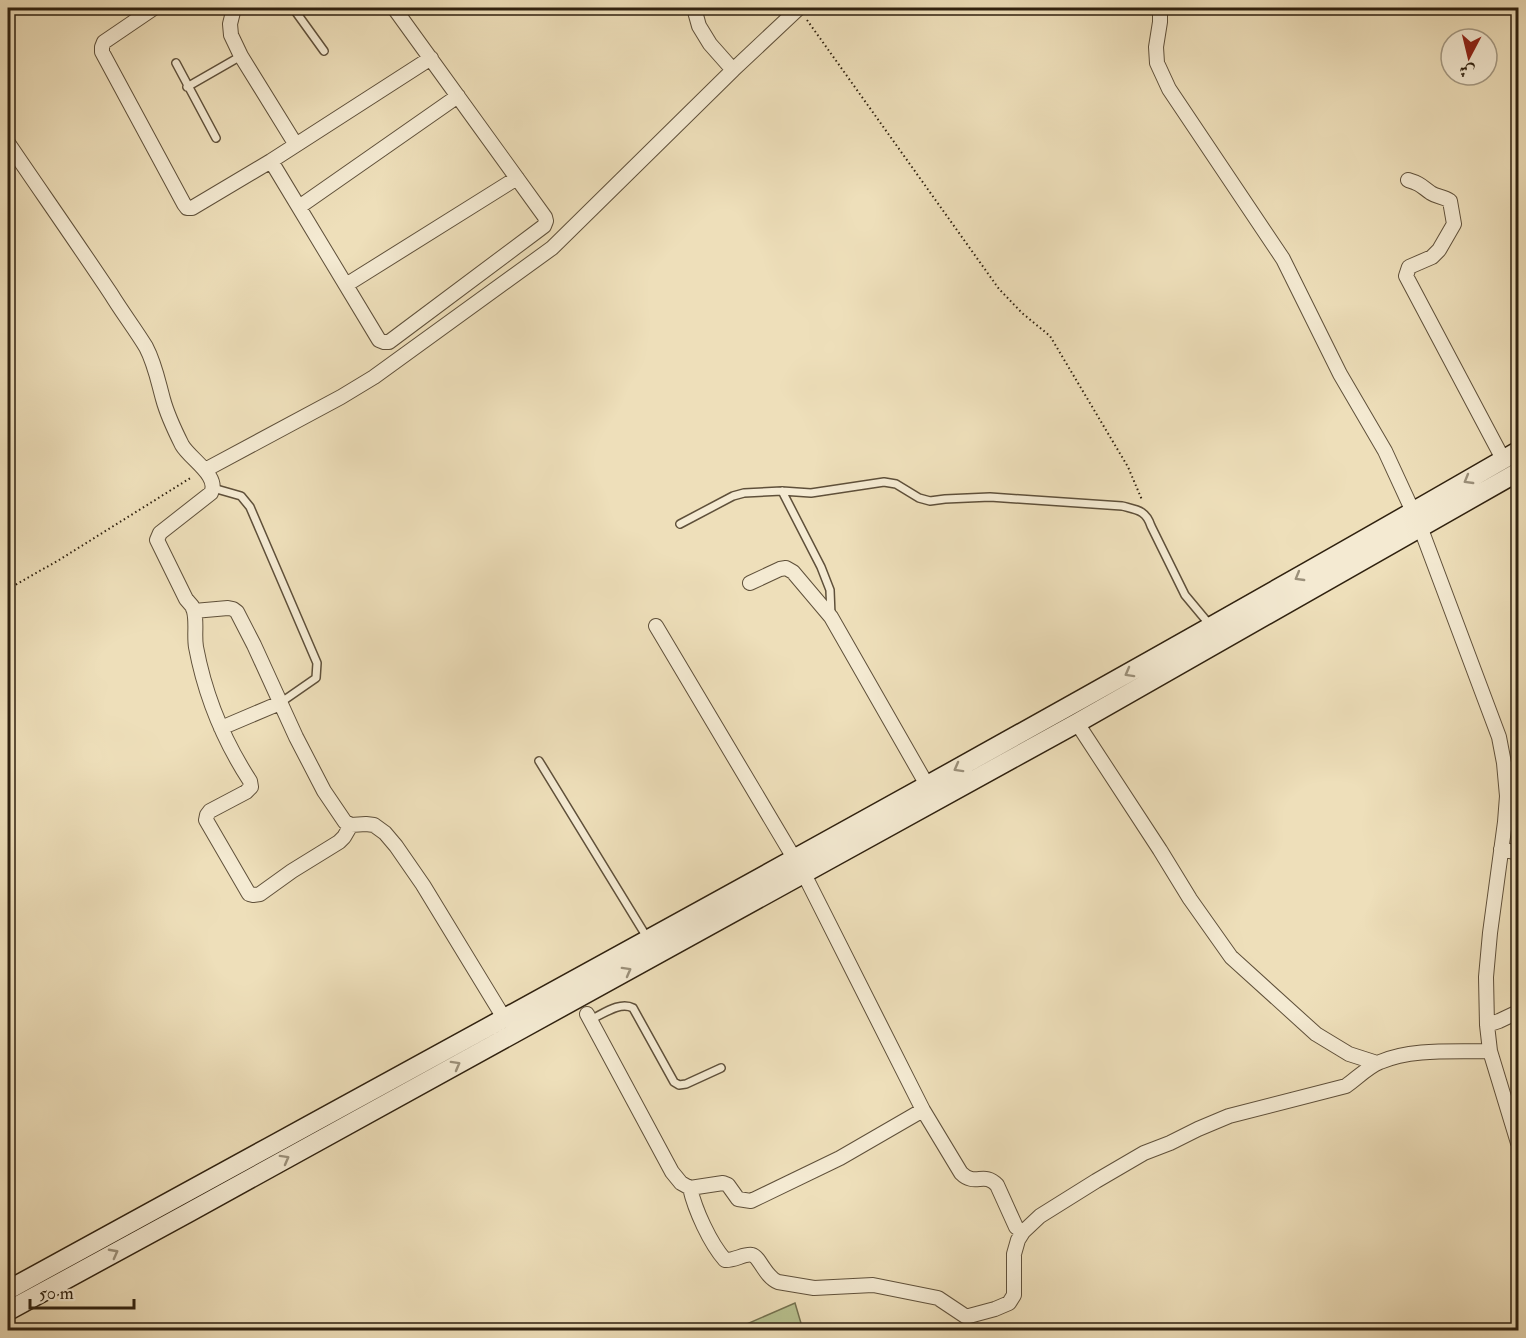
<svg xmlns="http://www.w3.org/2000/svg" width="1526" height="1338" font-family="'IM FELL Double Pica',Amiri,serif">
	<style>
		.green { fill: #b8c290; stroke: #747250; stroke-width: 1.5 }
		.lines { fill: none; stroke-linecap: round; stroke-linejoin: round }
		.lane-casing { stroke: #5f503a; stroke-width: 10 }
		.street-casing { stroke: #5f503a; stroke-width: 16 }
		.secondary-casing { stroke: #2f210f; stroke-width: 21 }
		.path { stroke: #2f210f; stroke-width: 2; stroke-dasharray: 1.5 3; stroke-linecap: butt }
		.lane { stroke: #f4ead2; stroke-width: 7 }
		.street { stroke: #f4ead2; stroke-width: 14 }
		.secondary { stroke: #f4ead2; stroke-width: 18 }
		.oneway { stroke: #9b907a }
	</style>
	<rect width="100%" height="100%" fill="#eedfba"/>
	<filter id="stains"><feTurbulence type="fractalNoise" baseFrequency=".00333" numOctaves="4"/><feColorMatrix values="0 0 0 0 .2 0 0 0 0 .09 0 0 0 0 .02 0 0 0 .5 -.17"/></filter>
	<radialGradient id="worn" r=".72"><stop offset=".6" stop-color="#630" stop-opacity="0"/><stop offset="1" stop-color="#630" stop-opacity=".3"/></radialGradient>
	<path class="green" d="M795 1303 803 1330H733Z"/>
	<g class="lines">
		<g class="lane-casing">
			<path id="lane" d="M293 8 324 51
				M176 63 216 138
				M187 87 241 56
				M213 488 241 496 250 507 317 663 316 678 280 703
				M782 491 821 567 830 590 831 616
				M680 524 733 496 744 493 782 491 811 493 884 482 896 484 919 498 930 501 945 499 990 497 1122 506C1137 510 1146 510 1151 526L1185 595 1210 625
				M539 761 648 939
				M590 1020C603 1014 620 1001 633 1008L674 1082 679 1085 686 1084 721 1068"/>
		</g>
		<g class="street-casing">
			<path id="street" d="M154 8 104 42 102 47V52L184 204 187 208H192L271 161 431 58
				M234 8 230 24 231 35 241 56 296 145
				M694 8 699 26 710 44 733 70
				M1160 8V22L1156 47 1157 63 1169 89 1283 259 1340 374 1385 451 1421 529 1499 737 1504 763 1507 796 1505 822 1490 933 1486 977 1487 1025 1490 1051 1518 1143
				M8 143C42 193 77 243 111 294 122 312 135 329 146 347 155 364 158 381 163 399 167 414 175 431 182 445 190 459 220 476 211 493L160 533 157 540 186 599 192 606 194 611 228 608 233 609 237 612 254 645 296 737 324 791 345 822 351 825 366 824 374 825 385 833 396 846 423 885 504 1018
				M271 161 379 340 384 342H389L544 226 546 221 545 217 394 8
				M1408 180C1421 184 1421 186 1431 193 1437 197 1443 196 1450 201L1454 224 1439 250 1432 257 1409 267 1406 276 1503 459
				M299 207 458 96
				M346 285 517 178
				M205 470 341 397 374 377 552 248 733 70 799 8
				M750 583 780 569 786 568 793 572 831 617 927 785
				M194 611C197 623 194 635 196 647 205 695 224 741 250 781L251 787 246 792 210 811 207 815 206 820 249 894 253 895 260 894 292 871 339 842 344 837 351 825
				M656 626 794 858
				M1077 723 1160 850 1190 899 1231 957 1316 1034 1349 1054 1377 1063
				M221 728 280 703
				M1501 849 1518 853
				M804 874 923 1110 961 1173C975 1187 984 1171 997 1185L1016 1227 1023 1232
				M587 1014 672 1172 681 1183 690 1188 723 1183 728 1185 738 1199 751 1201 840 1158 923 1110
				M1487 1025 1499 1021 1518 1012
				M690 1188C695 1210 710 1243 725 1260 733 1261 746 1253 752 1255 760 1257 765 1277 778 1282L814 1288 873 1285 938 1298 965 1316H969L995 1309 1009 1303 1014 1295V1254L1018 1240 1023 1232 1040 1216 1096 1181 1144 1153 1170 1143 1198 1129 1229 1116 1346 1086C1356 1079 1369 1066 1380 1062 1412 1048 1455 1052 1490 1051"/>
		</g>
		<g class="secondary-casing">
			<path id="secondary" d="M8 1290C513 1013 1020 739 1518 451
				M8 1311 188 1213 1077 723 1518 472"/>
		</g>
		<path class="path" d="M807 20 999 289 1022 313 1050 336 1128 467 1142 500
			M8 589 59 560 192 477"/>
		<use href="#lane" class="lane"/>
		<use href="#street" class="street"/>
		<use href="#secondary" class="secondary"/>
	</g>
	<defs><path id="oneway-chevron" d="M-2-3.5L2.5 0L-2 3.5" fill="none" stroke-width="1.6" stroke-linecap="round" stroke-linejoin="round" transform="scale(1.5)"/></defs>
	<g class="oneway">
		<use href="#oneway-chevron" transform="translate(1468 480) rotate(150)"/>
		<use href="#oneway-chevron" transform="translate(1299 577) rotate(150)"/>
		<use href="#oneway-chevron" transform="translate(1129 673) rotate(151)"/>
		<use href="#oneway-chevron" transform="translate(958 768) rotate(151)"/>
		<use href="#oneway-chevron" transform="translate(627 971) rotate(-29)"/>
		<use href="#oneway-chevron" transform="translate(456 1065) rotate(-29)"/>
		<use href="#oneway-chevron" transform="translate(285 1159) rotate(-29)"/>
		<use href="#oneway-chevron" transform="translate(114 1253) rotate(-28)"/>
	</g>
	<rect width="1526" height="1338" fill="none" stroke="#eedfba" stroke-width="30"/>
	<rect x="9" y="9" width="1508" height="1320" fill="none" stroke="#2f210f" stroke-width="3"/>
	<rect x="15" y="15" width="1496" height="1308" fill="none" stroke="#2f210f" stroke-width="1.5"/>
	<g transform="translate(1469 57) rotate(187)"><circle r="28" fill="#f4ead2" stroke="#a59a84" stroke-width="1.5"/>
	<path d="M0-4.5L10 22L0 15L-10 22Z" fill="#8f2418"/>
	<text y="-9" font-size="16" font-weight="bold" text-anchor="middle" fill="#2f210f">ش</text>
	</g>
	<path d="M30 1299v9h104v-9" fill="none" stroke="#2f210f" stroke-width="3"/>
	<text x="39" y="1299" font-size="18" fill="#2f210f" stroke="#f4ead2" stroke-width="4.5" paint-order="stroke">50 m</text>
	<rect width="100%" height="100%" filter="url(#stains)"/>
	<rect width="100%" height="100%" fill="url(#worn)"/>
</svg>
